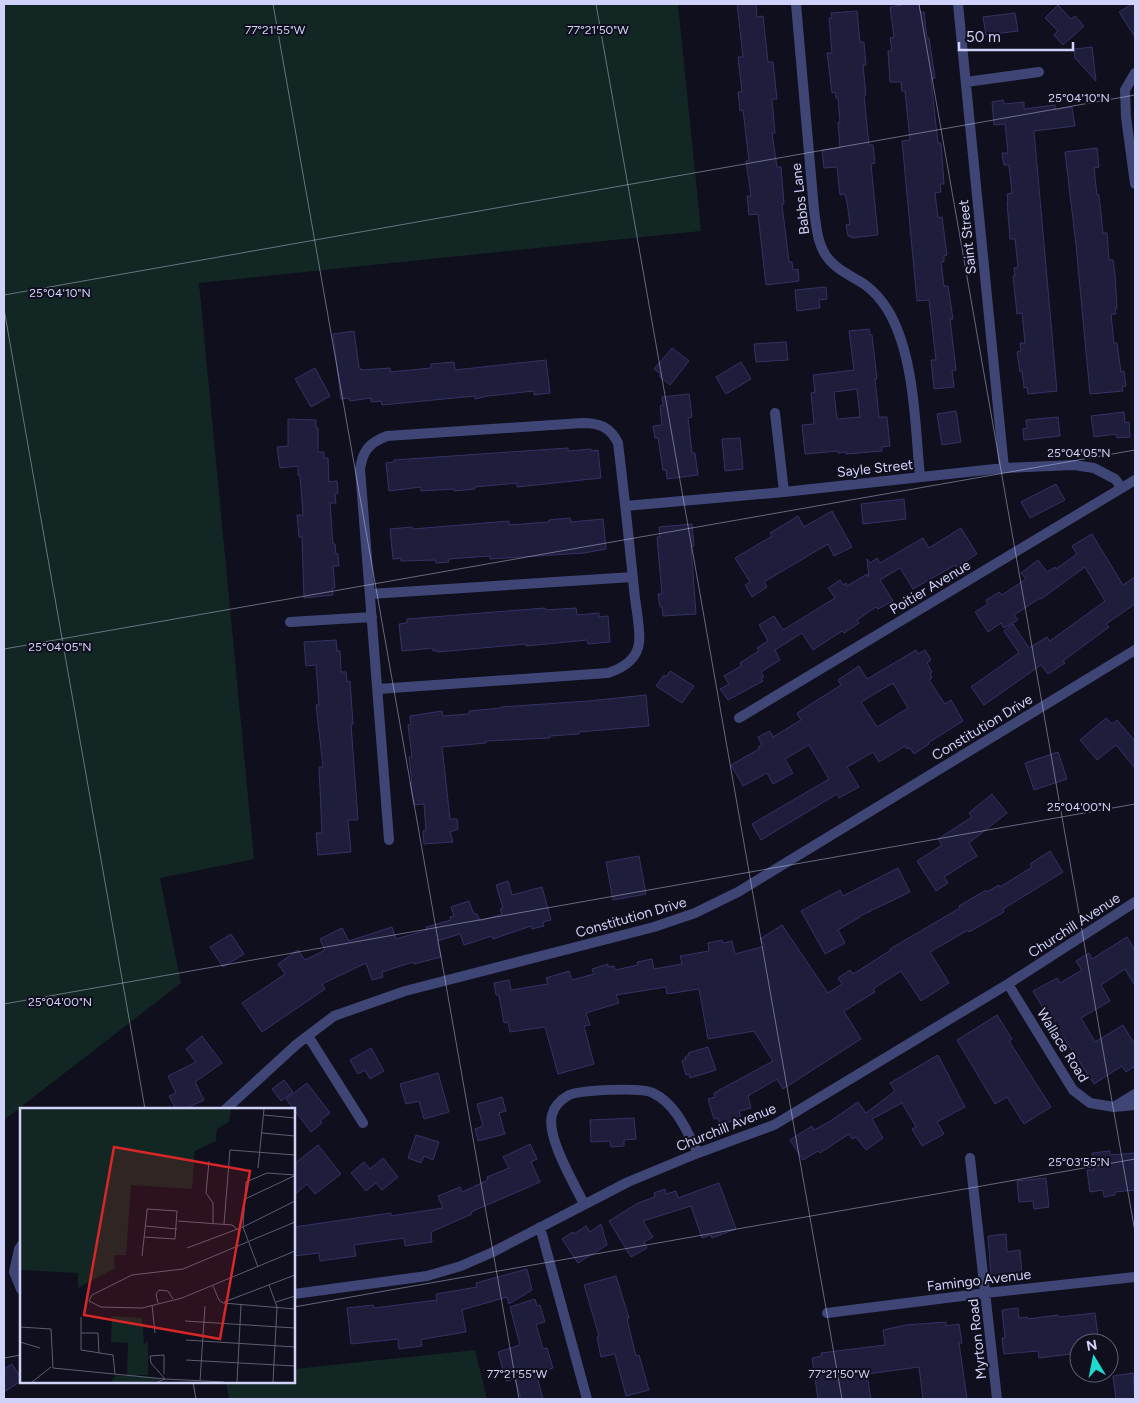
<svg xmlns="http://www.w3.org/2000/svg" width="1139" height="1403" font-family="Figtree,sans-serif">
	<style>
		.green { fill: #122623 }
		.building { fill: #1f1d3c; stroke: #343265; fill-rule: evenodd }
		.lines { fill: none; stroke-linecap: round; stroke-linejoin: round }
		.street { stroke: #3f4676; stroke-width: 10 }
		.ticks { fill: none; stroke: #d1d2f9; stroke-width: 1; stroke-opacity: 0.45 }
		.labels { text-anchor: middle; stroke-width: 4; stroke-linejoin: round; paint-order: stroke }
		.street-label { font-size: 14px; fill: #d1d2f9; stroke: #0f0f1d }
		.inset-road { fill: none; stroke: #5d5d75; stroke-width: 1 }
		.view { fill: #d62828; fill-opacity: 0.15; stroke: #d62828; stroke-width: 2.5 }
		.inset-edge { fill: none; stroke: #d1d2f9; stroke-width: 2.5 }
		.ticks-label { font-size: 12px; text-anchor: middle; fill: #d1d2f9; stroke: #0f0f1d; stroke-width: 4; stroke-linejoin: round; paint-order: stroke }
	</style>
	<rect width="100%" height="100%" fill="#0f0f1d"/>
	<path class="green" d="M4 4H678L701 231 199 283 254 859 160 878 181 983 4 1120Z
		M475 1350 487 1399H229L226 1382H294V1369Z"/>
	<path class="building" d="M737 4H756L757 17 763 16 768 62H773L777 99H772L775 133H772L777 167H781L784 204H782L789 262H792L793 270 798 269 799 281 766 285 758 214 749 215 747 196H751L746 161H749L743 110 740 111 738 92H742L738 57H743Z
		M902 4H919L920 12H924L927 38H929L935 78 931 79 934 108 938 143H941L944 184H940L941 192 935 193 938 218 942 217 947 255 944 256V262H941L944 286H948L953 319H950L956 370 952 371 954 387 934 389 931 360H936L929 300 917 301 902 141 910 140 905 91H902L901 82H890L888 51H892L890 38 894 37 890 7 902 5Z
		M1132 4H1135V37L1119 12Z
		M1058 5 1071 19 1075 16 1084 26 1063 45 1054 35 1058 31 1045 18Z
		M857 11 860 42H864L866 65H863L866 95H864L869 145H873L875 163 871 164 878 235 851 238V236H848L846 225 850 224 847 202 845 194 840 195 837 167 824 168 822 150 840 148 838 122H840L838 98H836L835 92 832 93 827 53H832L829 18H832L831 13Z
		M1015 13 1018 31 986 35 983 17Z
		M1092 47 1096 81 1075 58 1074 49Z
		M1003 100 1004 104 1024 102V109L1055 105V110L1072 107 1075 126 1034 131 1057 391 1028 394 1027 387 1024 388 1022 371 1020 372 1017 352 1021 351 1020 343H1025L1022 313 1017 314 1013 276H1015L1014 268 1018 267 1015 239H1010L1007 202H1008L1007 194 1012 193 1009 165H1004L1002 153H1008L1005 124 994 125 992 102Z
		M1097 148 1099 167 1094 168 1097 195H1099L1103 233H1107L1109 260H1113L1115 274 1117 308 1115 309 1116 314H1111L1114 343H1117L1121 372 1124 371 1126 386 1122 387 1123 391 1090 394 1076 245 1065 152Z
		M826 287 827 299 819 300 820 308 797 311 795 290Z
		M869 329 870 335H872L877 379H875L879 417H887L890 446 882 447V451L846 454V452L838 453V451L805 454 802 425 814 424 811 393 815 392 813 375 854 370 849 331ZM857 389 860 417 837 419 834 392Z
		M354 331 359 368H360L361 370 390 368V372L431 368V364L454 362 455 370 546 360 550 393 534 395V391L488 396 475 399V396L382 405 381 401 371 402V398L350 401 349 398 341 399 333 334Z
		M786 342 788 360 756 362 754 344Z
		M672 348 689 361 670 385 659 376 661 374 654 369Z
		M741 362 751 379 726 394 716 377Z
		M315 368 330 396 311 407 295 379Z
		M689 394 692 417 688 418 692 453H695L698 475 667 479 666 470H663L658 438H655L653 426 662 425 660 406 663 405 662 397Z
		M956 411 961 442 942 445 937 414Z
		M1124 412 1125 423 1129 422 1130 437 1117 438 1116 434 1094 437 1091 416Z
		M1058 417 1060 436 1024 440 1023 429 1027 428 1026 420Z
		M288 419 316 420V428H318V452H324V458H328L329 482 337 481 338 493 335 494 336 503H330L333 544H335L336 554H338L339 566H333L335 588H332L333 595 304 598 302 537H299L297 515H303L300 475H298V466L280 468 277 447 288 446Z
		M740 438 743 469 725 471 722 439Z
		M568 448V451L591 449V451L598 450 601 478 517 487V483L475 487V489L454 491V489L421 491V487L389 491 386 463 394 462V460Z
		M1056 484 1065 500 1030 518 1021 502Z
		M904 499 906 519 863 524 861 504Z
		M832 511 852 547 834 556 828 544 764 582 767 587 752 597 745 585 750 582 735 558 772 536 770 533 798 516 804 527Z
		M570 518 571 522 603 519 606 549 584 553 490 559V556L448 559 449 562 436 563 435 560 401 561V558L393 559 390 529 412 527 413 529 509 521V525L549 522V520Z
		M692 524 694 546H691L696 614 663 616 662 607H660L658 594H662L657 537H660L659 527Z
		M961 528 977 554 956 567 955 565 913 589 900 568 880 580 893 601 878 609 876 607 857 620 859 623 844 633 842 631 813 650 802 633 775 650 780 660 761 672 764 677 761 678 763 681 728 700 720 689 729 684 724 676 741 666 740 663 759 651 757 648 768 641 759 625 774 616 783 630 835 598 828 588 840 580 843 585 846 583 847 586 867 574 869 577 867 559 870 563 877 558 880 563 923 538 929 548Z
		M1092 534 1123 585 1135 577V604L1106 624 1109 627 1063 661 1065 663 1048 674 1041 665 984 705 971 687 1019 653 1004 631 1013 624 1029 648 1047 637 1050 641 1105 601 1085 567 1041 599 1040 598 1014 615 1018 620 1004 628 1001 623 988 632 975 612 988 604 986 600 993 596 999 592 1002 595 1026 579 1021 573 1038 560 1047 572 1055 567 1056 569 1077 554 1072 546Z
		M545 608V610L576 608 577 615 599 613V617L608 616 610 642 588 644 587 640 526 646V644L438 652V651H433V648L402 651 399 624 407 623V619Z
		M336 640 337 651H340L341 672H346L347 682 350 681 353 724H351L358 820H348L351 852 318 855 316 833H322L319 767H323L316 705H319L316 665 306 666 304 642Z
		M916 650 918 654 925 650 931 660 927 663 932 672 930 673 932 678 929 680 945 704 951 700 963 721 928 743 929 744 914 754 910 748 907 749 905 746 879 762 873 752 847 767 859 787 839 798 837 794 761 840 752 824 829 779 809 745 785 759 793 773 773 784 767 773 743 786 731 765 759 749 758 747 762 745 758 737 770 731 773 737 801 720 797 713 841 685 838 680 859 666 867 679ZM893 683 908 708 877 727 861 702Z
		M670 671 694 686 682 703 656 686 664 675 666 677Z
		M646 695 649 726 579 732V734L550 736V738L486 741V743L442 747 450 819H457L458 829 450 832 453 842 424 844 423 831 426 830 424 804 414 805 410 783H412L409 757H412L408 725 411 724 410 716 442 711 443 716 469 714V711L501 708V707L589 701Z
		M1106 718 1112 724 1117 720 1135 741V768L1116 745 1097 760 1080 740Z
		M1058 752 1067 779 1034 790 1025 763Z
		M992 794 1007 813 969 843 977 856 944 877 948 883 936 891 917 861 942 845 938 839 972 817 969 813Z
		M1050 851 1063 872 1003 909 1004 912 969 932 968 930 930 952 949 983 921 1001 901 971 873 989 875 992 844 1011 861 1039 783 1089 777 1079 748 1096 751 1108 739 1111 741 1118 720 1125 718 1118 714 1119 708 1099 715 1097 714 1093 773 1061 754 1031 708 1039 699 989 667 994 666 987 616 995 619 1003 586 1013 590 1025 584 1026 594 1064 558 1074 545 1027 510 1032 508 1022 504 1023 499 995H496L494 983 509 980 511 990 548 984 546 978 569 971 572 980 594 974 592 969 608 964V967L614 966 615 970 638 965 637 962 652 959 654 969 682 964 680 956 709 951 708 943 722 940 723 943 732 941 735 954 765 946 760 939 782 925 828 993 842 984 838 978 850 970 853 974 891 950 890 949 960 908 959 906 986 890 987 892 999 885 1000 887 1032 867 1030 864Z
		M639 856 646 894 613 900 606 862Z
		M898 868 910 892 860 916V917L838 930 845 943 825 954 801 911 840 890 843 896Z
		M508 881 512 895 542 887 551 920 543 922 544 926 532 929 531 926 493 939 492 936 464 945 460 934 437 941 441 957 414 964 413 962 382 972 383 977 372 980 366 963 322 984 325 989 262 1032 242 1003 285 974 278 964 298 950 305 960 325 950 320 939 342 928 349 941 392 927 396 939 427 930 426 927 451 920 450 917 454 916 451 907 469 901 474 914H477L480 921 502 914 500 909 503 908 496 885Z
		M231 934 244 954 223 967 210 947Z
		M1127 937 1135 950V986L1125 969 1101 985 1110 1001 1081 1018 1095 1042 1123 1025 1135 1045V1066L1126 1072 1122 1066 1094 1084 1064 1038 1061 1039 1033 991 1057 978 1060 983 1082 970 1076 961 1089 953 1092 959Z
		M997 1015 1012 1039 1009 1041 1051 1107 1024 1124 1007 1097 995 1104 957 1040Z
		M202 1036 222 1063 195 1082 204 1100 185 1109H176L169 1096 176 1093 168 1076 196 1062 186 1049Z
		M708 1047 716 1070 690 1078 689 1074 686 1075 682 1061 685 1060V1057L689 1055 688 1053Z
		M371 1048 384 1071 370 1079 365 1070 358 1074 350 1060Z
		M938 1055 965 1107 937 1122 944 1134 922 1146 912 1129 916 1127 902 1103 872 1119 883 1138 866 1150 856 1137 852 1139 849 1134 820 1153 818 1151 803 1160 790 1140 812 1126 814 1130 829 1122 858 1102 866 1113 895 1091 890 1083Z
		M438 1073 449 1112 424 1119 419 1101 406 1104 400 1084Z
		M284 1080 293 1092 281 1101 272 1089Z
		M307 1083 330 1113 320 1121 322 1123 311 1132 286 1099Z
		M502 1097 506 1111 499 1113 505 1134 478 1141 475 1129 483 1126 477 1104Z
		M634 1118 636 1139 624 1140V1146L611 1147 610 1141 591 1142 590 1120Z
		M416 1135 439 1142 433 1160 424 1156 421 1163 408 1158Z
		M530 1144 537 1159 531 1162 540 1182 471 1212 472 1214 431 1232 432 1242 405 1246 404 1238 354 1245 356 1256 320 1261 319 1253 294 1256V1227L391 1213V1216L443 1208 438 1196 460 1187 462 1192 488 1180 487 1177 509 1168 503 1157Z
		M318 1145 341 1174 315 1194 307 1184 294 1195V1164Z
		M1110 1151V1155L1135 1153V1190L1115 1192V1195L1104 1197 1103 1190 1090 1192 1087 1170H1094L1092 1153Z
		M383 1158 398 1177 382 1190 376 1183 366 1191 351 1173 364 1162 370 1169Z
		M1046 1178 1049 1207 1034 1209 1033 1201 1019 1202 1017 1181Z
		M719 1183 736 1229 712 1238 711 1235 702 1238 691 1206 643 1221 653 1237 644 1242 647 1248 631 1257 609 1221 638 1203 655 1197 654 1193 665 1189 666 1194 676 1191 678 1198Z
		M601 1224 607 1245 578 1263 562 1239 573 1232 574 1234 586 1226 590 1232Z
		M1006 1234 1007 1252 1020 1250 1022 1275 991 1277 988 1236Z
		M527 1269 532 1290 509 1304 507 1297 462 1310 466 1332 424 1339 421 1340 422 1346 399 1349 398 1339 351 1344 347 1308 373 1305 374 1308 437 1300 436 1294 477 1287 476 1283Z
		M616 1276 629 1318 627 1319 636 1356 639 1355 649 1390 626 1396 615 1354 601 1357 597 1337 599 1336 584 1285Z
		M535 1299 537 1306 540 1305 545 1322 536 1324 543 1349 547 1348 553 1368 536 1373 543 1399H521L515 1379 506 1381 498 1352 520 1345 510 1307Z
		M1018 1308 1019 1318 1027 1317 1028 1319 1058 1315 1059 1317 1095 1313 1099 1343H1079V1353L1039 1358 1038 1351 1004 1354 1002 1338H1005L1002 1310Z
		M946 1322V1326L959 1324 962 1343H959L967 1399H923L919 1367 867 1374 871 1399H818L812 1358 822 1356 821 1353 885 1345 883 1330 906 1325Z
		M12 1364 21 1378V1381L4 1392V1369Z
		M1133 1373 1135 1399H1116L1113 1376Z"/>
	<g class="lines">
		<path class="street" d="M796 4 814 210C816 224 817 241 825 254 834 269 850 275 864 284 874 291 883 302 889 312 915 358 915 426 920 477
			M958 4 1004 468
			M1135 73 1125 90 1126 117 1135 184
			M966 82 1039 72
			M775 413 784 492
			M625 506 784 492 1004 468 1074 465 1094 468 1115 479 1122 488
			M370 594 633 577
			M290 622 372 617
			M378 689 608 673C623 668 637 660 639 643 641 630 635 603 634 589 629 540 624 492 618 443 610 427 600 423 582 423L387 436C369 443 363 450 360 469L389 840
			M739 718 1135 480
			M1008 984 1073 1090 1090 1103 1114 1107 1135 1105
			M308 1036 363 1123
			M1117 1105 1135 1094
			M226 1109 297 1044 334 1016 405 991 654 927 695 913 738 892 1135 650
			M970 1158 997 1399
			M584 1204C574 1183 546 1137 552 1115 554 1106 562 1099 569 1095 581 1090 641 1087 653 1093 676 1104 687 1131 698 1153
			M540 1227 587 1399
			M21 1246 19 1249 14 1272 21 1289
			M294 1294 427 1276 461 1266 493 1252 628 1182 698 1153 774 1125 1008 984 1135 902
			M827 1313 986 1293 1135 1277"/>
	</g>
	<path class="ticks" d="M273 4 519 1399M596 4 842 1399M919 4 1135 1232M4 295 1135 95M4 309 145 1109M4 649 1135 450M4 1004 1135 804M294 1307 1135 1159M4 1358 21 1355M193 1382 196 1399"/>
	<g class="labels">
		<g class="street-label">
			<text transform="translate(800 199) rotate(-97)" y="5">Babbs Lane</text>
			<text transform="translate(967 237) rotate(-96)" y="5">Saint Street</text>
			<text transform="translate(875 468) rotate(-6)" y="5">Sayle Street</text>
			<text transform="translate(930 587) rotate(-31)" y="5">Poitier Avenue</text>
			<text transform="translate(982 727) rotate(-31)" y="5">Constitution Drive</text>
			<text transform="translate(631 917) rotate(-16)" y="5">Constitution Drive</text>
			<text transform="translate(1074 925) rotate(-33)" y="5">Churchill Avenue</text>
			<text transform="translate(1063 1045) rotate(58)" y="5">Wallace Road</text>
			<text transform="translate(726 1127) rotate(-22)" y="5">Churchill Avenue</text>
			<text transform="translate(979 1280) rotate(-7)" y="5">Famingo Avenue</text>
			<text transform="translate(977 1339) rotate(-96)" y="5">Myrton Road</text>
		</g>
	</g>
	<g transform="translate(20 1108)">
		<rect width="275" height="275" fill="#0f0f1d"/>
		<path d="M0 1H211L209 14 197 21 196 33 175 43 172 81 111 77 106 147H94L95 160 58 180V165L0 162ZM92 208 122 210 124 236 128 234V267H114L140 271 134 274H91L96 267 107 268 108 235 91 234Z" fill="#122623"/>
		<path class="inset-road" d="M244 7 275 10M242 25 275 28M189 53 186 85 193 95V115M238 60 244 1M225 91 274 68M158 113 212 117 217 121M275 114 163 161 112 167 72 187 69 193 81 199 122 200 162 190 275 143M204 116 210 42 275 47M125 118 157 121M167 140 223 119 275 93M122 148 127 103V101L157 103 155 131 124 129M238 159 223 119 226 74 247 65 275 67M249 177 257 199 253 274M193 178 199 192 203 195 275 201M204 194 275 167M256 194 275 188M138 195 136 186 139 182 148 183 153 191M132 197 135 225M61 209V242L93 247 95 266M165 213 275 220M0 219 31 221 33 260 145 271M61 225H78L79 245M166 232 275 239M0 234 20 240M166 252 275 258M144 266V247L130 248 131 255 145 271M180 273 185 198M12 274 31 259M137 274 145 271 204 274M217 274 221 197"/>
		<path class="view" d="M94 39 230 63 200 231 64 207Z"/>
		<rect width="275" height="275" class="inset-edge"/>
	</g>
	<g class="ticks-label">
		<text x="275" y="34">77°21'55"W</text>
		<text x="598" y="34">77°21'50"W</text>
		<text x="1079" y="102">25°04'10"N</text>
		<text x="60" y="297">25°04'10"N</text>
		<text x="1079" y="457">25°04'05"N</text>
		<text x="60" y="651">25°04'05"N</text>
		<text x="1079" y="811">25°04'00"N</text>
		<text x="60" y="1006">25°04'00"N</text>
		<text x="1079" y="1166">25°03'55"N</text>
		<text x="517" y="1378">77°21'55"W</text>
		<text x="839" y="1378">77°21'50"W</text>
	</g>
	<rect width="1139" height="1403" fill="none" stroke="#d1d2f9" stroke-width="10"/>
	<g transform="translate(1094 1358) rotate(350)"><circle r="24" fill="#0f0f1d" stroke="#5d5d75"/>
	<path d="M0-4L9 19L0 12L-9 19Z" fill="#1dd9d0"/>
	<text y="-8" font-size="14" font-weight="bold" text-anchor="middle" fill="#d1d2f9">N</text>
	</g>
	<path d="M959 42v8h114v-8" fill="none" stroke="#d1d2f9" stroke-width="2.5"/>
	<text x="966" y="42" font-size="15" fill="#d1d2f9" stroke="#0f0f1d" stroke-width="4" paint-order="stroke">50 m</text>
</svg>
